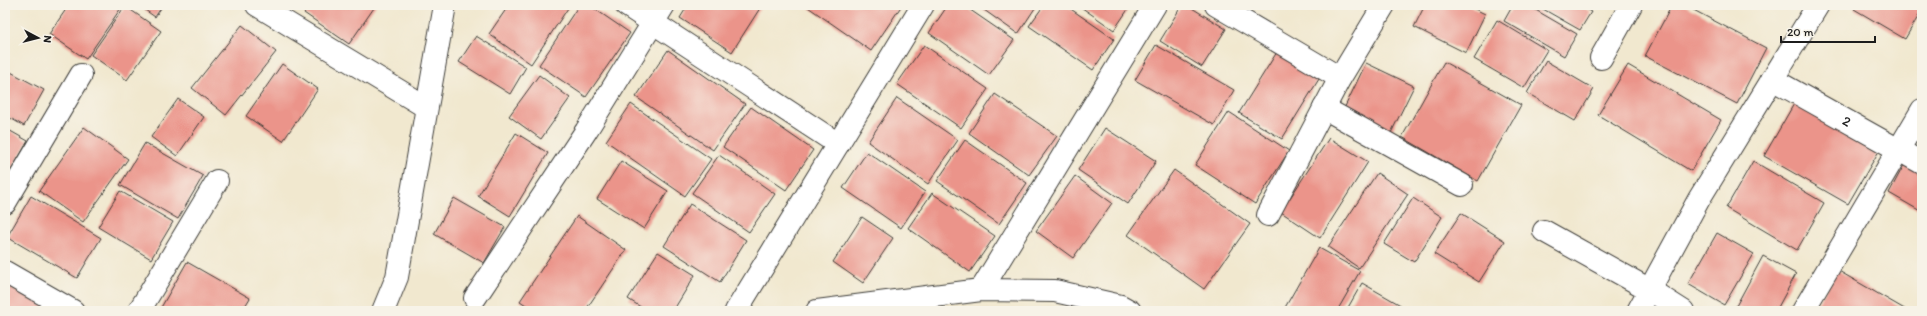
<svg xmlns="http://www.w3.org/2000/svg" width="1927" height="316" font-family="Itim,sans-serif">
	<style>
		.building { fill: #eb948a }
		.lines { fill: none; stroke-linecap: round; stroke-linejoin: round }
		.street-casing { stroke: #3c3b37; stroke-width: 24 }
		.street { stroke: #fff; stroke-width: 22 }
		.labels { text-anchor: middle; stroke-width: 3; stroke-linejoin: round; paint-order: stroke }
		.street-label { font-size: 14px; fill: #1c1c1c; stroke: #f7f3e8 }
	</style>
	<rect width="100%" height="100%" fill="#f7f3e8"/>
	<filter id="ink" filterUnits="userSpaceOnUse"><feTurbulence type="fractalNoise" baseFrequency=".025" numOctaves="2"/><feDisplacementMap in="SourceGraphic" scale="8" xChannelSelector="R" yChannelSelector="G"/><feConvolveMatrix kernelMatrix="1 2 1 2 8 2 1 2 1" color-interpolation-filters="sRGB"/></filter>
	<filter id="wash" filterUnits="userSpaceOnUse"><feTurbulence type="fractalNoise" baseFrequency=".012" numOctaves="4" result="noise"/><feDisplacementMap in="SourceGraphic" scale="16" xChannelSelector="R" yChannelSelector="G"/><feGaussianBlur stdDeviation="0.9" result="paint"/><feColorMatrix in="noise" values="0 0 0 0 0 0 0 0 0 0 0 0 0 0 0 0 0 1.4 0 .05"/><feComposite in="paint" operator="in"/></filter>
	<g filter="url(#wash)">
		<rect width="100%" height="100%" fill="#f1e8cf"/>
		<g id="blocks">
			<path class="building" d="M69 5H123L86 59 49 34Z
				M138 5H163L155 17Z
				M310 5H376L349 44 304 13Z
				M509 5H570L531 64 489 34Z
				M579 5H589L630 33 586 97 539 65Z
				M688 5H762L732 52 680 18Z
				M805 5H902L871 51Z
				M948 5H963L1014 40 989 75 929 33Z
				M977 5H1037L1018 34Z
				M1044 5H1065L1114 39 1093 70 1029 26Z
				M1078 5H1131L1114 30Z
				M1182 5H1187L1226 29 1202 67 1160 41Z
				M1425 5H1467L1485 14 1466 53 1414 27Z
				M1513 5H1527L1577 34 1564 56 1504 21Z
				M1536 5H1579L1591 12 1580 30Z
				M1672 5H1684L1766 48 1737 104 1645 56Z
				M1856 5H1921L1922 10 1905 39 1854 9Z
				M125 6 161 31 127 80 91 55Z
				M1497 20 1547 50 1524 88 1474 59Z
				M242 25 276 52 226 115 192 88Z
				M476 36 526 67 510 94 459 62Z
				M924 45 988 89 961 128 897 84Z
				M1156 45 1234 90 1214 125 1135 80Z
				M668 50 745 104 713 150 636 97Z
				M1277 52 1319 79 1282 139 1239 113Z
				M1546 61 1594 89 1575 121 1527 93Z
				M1444 62 1521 105 1478 181 1402 137Z
				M1366 63 1414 86 1390 135 1342 113Z
				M282 64 318 89 283 141 246 116Z
				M1628 65 1721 120 1691 171 1598 115Z
				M5 69 44 90 24 126 5 115Z
				M539 75 570 98 541 139 509 116Z
				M995 94 1057 136 1029 175 969 133Z
				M897 98 958 140 928 184 868 142Z
				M178 99 204 117 177 156 151 137Z
				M1795 102 1879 151 1848 204 1764 156Z
				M631 104 711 159 685 196 606 141Z
				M751 107 813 150 786 190 723 147Z
				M1229 112 1289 151 1255 204 1195 165Z
				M84 127 128 159 83 222 39 191Z
				M5 128 28 141 5 181Z
				M1105 128 1156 161 1128 204 1078 170Z
				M516 133 548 153 510 216 478 196Z
				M1329 138 1368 162 1320 238 1281 212Z
				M965 140 1027 183 999 224 937 181Z
				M145 143 203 176 178 219 120 185Z
				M867 152 925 192 901 228 843 188Z
				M719 155 775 194 749 232 692 193Z
				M621 161 668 191 644 229 597 199Z
				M1753 161 1824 203 1797 250 1726 208Z
				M1905 163 1922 173V212L1889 193Z
				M1174 170 1250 224 1204 289 1128 235Z
				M1377 173 1408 194 1359 268 1328 247Z
				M1075 176 1112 203 1073 258 1036 231Z
				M120 191 173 222 151 259 98 227Z
				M932 193 995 236 970 272 908 228Z
				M31 196 101 238 77 278 7 237Z
				M454 198 505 227 484 263 434 234Z
				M1413 198 1442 217 1414 262 1384 244Z
				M690 204 746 240 720 282 664 246Z
				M1461 213 1505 241 1479 282 1434 254Z
				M577 216 626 250 585 311H535L520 301Z
				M862 217 893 238 863 283 833 262Z
				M1717 233 1754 254 1724 305 1688 284Z
				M1319 248 1360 271 1337 311H1283Z
				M658 252 695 275 673 311H647L628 299Z
				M1763 256 1796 274 1776 311H1744L1736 306Z
				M187 262 250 298 242 311H159Z
				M1837 270 1908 311H1821L1815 308Z
				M5 283 45 306 42 311H5Z
				M1362 283 1411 311H1346Z"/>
		</g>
	</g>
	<g filter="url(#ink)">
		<use href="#blocks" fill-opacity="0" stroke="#3c3b37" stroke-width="1"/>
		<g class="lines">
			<g class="street-casing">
				<g id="street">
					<path d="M257 5 426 107"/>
					<path d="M626 5 838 144"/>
					<path d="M1216 5 1340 78"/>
					<path d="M1601 58 1631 5"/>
					<path id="s1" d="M1772 79 1922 163"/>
					<path d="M1324 108 1462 185"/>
					<path d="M5 203 81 75"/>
					<path d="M1268 215 1340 78 1384 5"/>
					<path d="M1544 231 1650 290 1683 311"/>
					<path d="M5 272 73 311"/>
					<path d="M981 290 1155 5"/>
					<path d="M475 298 586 131 664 5"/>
					<path d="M139 311 217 181"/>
					<path d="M383 311 397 277 445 5"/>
					<path d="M736 311 923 5"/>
					<path d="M817 311 981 290 1055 291 1121 306 1130 311"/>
					<path d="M1638 311 1699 199 1818 5"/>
					<path d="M1803 311 1922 110"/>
				</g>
			</g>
			<use href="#street" class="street"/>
		</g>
	</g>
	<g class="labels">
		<g class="street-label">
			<text dy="5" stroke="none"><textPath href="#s1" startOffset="86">2</textPath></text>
		</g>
	</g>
	<rect width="1927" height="316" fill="none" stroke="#f7f3e8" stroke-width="20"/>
	<g transform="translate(38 38) rotate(97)" stroke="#f7f3e8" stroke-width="3" paint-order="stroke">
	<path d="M0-3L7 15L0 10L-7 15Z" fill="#1c1c1c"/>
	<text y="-6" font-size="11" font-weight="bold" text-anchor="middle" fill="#1c1c1c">N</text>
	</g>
	<path d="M1781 36v6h94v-6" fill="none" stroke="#1c1c1c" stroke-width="2"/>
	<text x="1787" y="36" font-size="12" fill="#1c1c1c" stroke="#f7f3e8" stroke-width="3" paint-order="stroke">20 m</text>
</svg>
